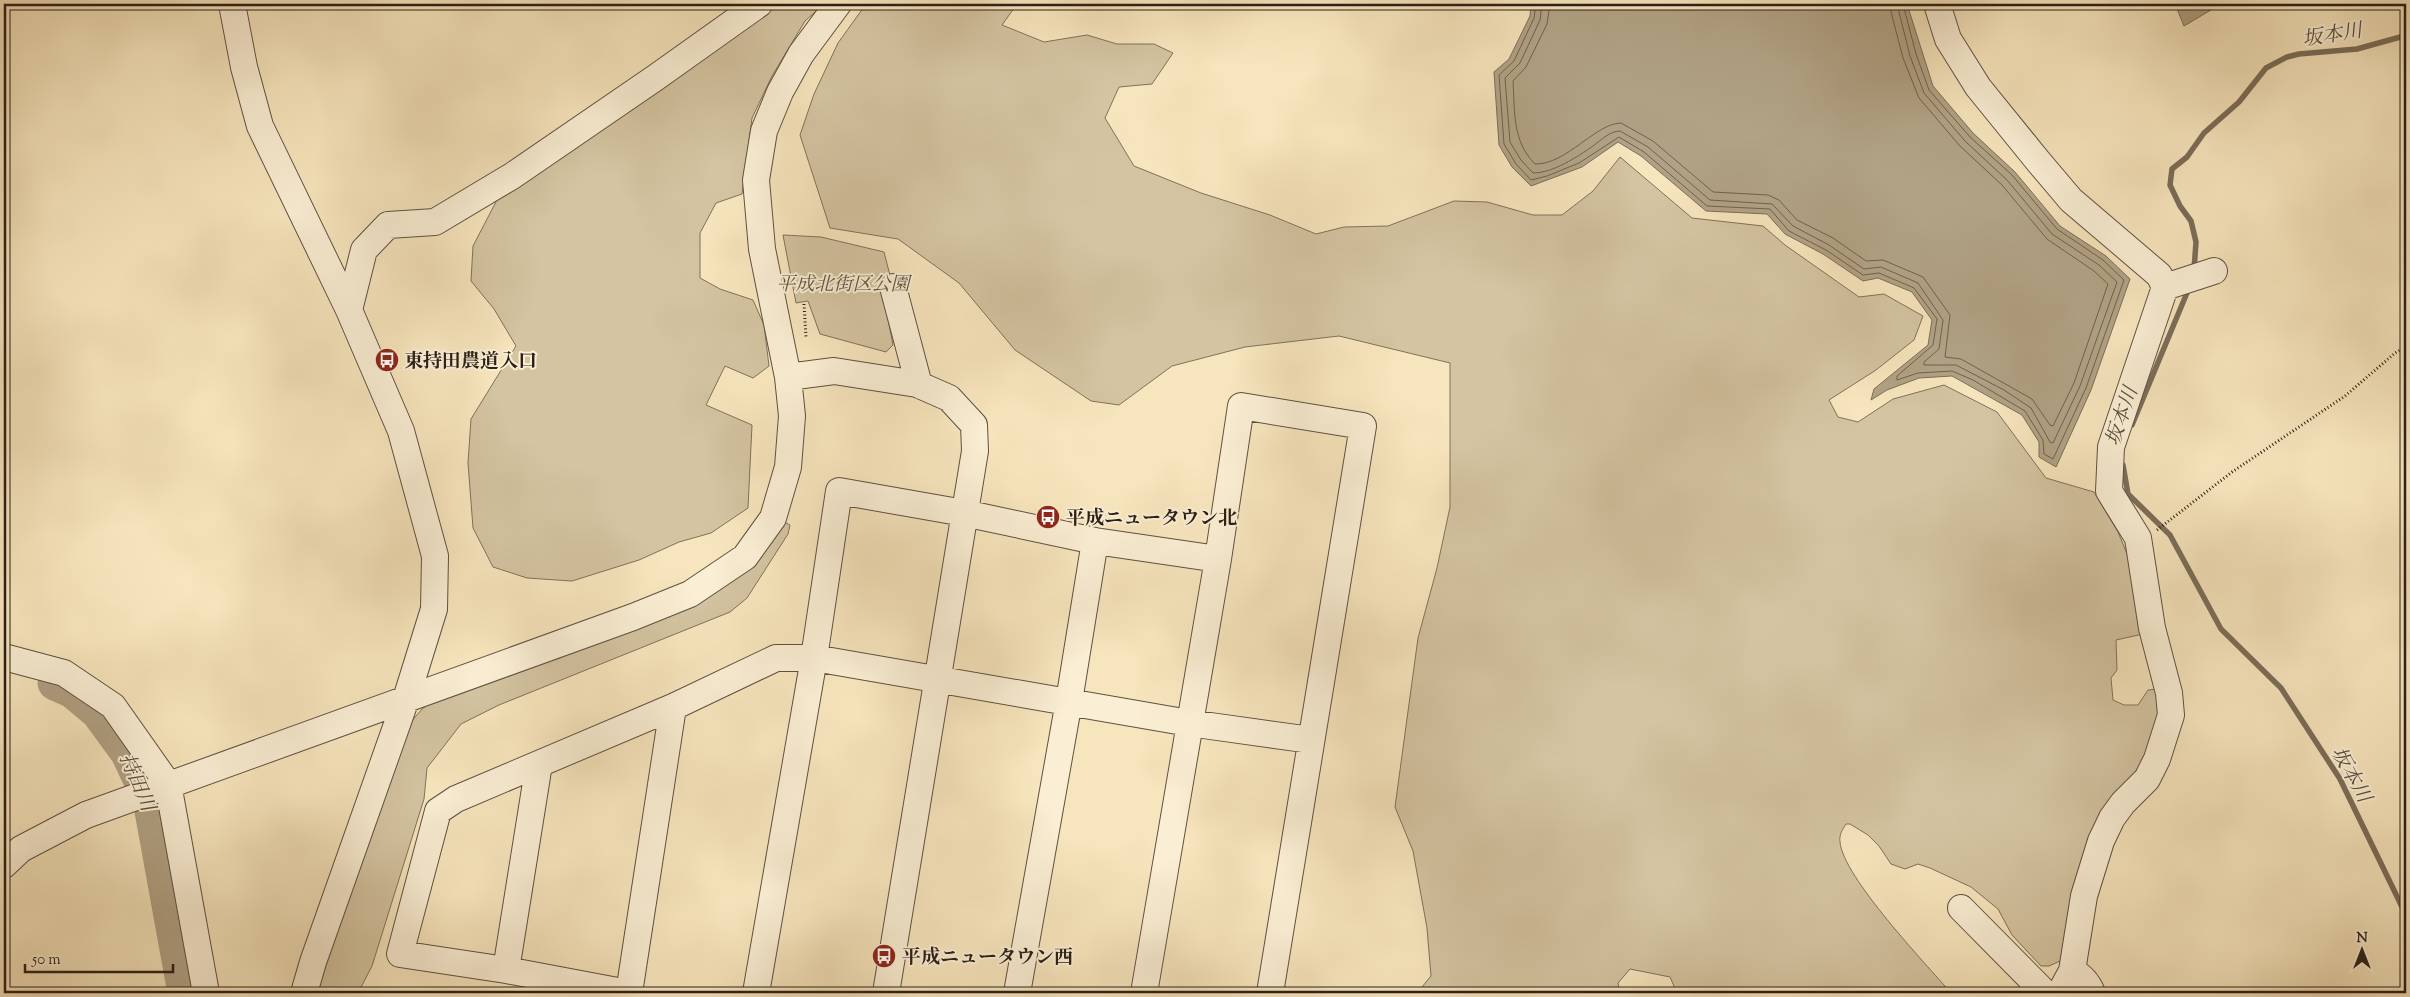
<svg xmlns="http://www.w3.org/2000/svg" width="2410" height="997" font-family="'Sorts Mill Goudy','Noto Serif JP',serif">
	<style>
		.green { fill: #d4c4a1; stroke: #7f725c }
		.water { fill: #b1a285; stroke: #7b6e59 }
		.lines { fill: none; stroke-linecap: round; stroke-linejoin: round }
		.shore { stroke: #6e614e; stroke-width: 1 }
		.stream { stroke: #7b6e59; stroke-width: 5.5 }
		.river { stroke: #b1a285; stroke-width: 35 }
		.minor-casing { stroke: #5d5141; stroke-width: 28 }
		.path { stroke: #2a2018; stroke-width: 3; stroke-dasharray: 1 2.5; stroke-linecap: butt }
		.minor { stroke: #faeed4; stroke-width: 26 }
		.labels { text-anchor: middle; stroke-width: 4; stroke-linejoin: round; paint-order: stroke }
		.park-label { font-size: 19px; font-style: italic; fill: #5d5141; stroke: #faeed4 }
		.poi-label { font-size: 19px; font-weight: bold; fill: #2a2018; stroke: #faeed4; text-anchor: start }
		.water-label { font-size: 20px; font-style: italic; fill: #594e3e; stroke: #faeed4 }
	</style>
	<rect width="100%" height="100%" fill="#f7e5bd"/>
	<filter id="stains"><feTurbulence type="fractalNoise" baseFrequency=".004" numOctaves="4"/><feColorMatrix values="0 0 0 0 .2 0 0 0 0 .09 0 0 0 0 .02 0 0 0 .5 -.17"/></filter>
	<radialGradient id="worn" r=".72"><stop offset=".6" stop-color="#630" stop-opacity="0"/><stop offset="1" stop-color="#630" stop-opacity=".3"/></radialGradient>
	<path class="green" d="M777 4H824L805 21 772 76 752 118 742 194 716 203 700 233V278L720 289 753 300 764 325 769 366 753 378 725 366 706 405 752 425 748 508 711 533 679 542 639 560 572 581 527 578 493 567 473 528 468 463 471 419 516 346 494 309 471 281 473 246 499 196Z
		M866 4H1017L1002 25 1044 42 1087 35 1117 44H1154L1173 53 1152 84 1119 87 1105 118 1134 166 1201 193 1270 215 1316 234 1344 227 1388 226 1454 201 1487 202 1533 215H1562L1593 191 1620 157 1692 218 1763 226 1785 245 1859 297 1884 294 1923 316 1914 340 1876 370 1829 400 1838 417 1858 422 1893 399 1944 385 1997 412 2046 478 2094 492 2118 532 2130 561 2143 634 2116 640 2117 670 2111 678 2113 700 2124 705H2138L2148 690 2157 689 2164 712 2149 755 2120 792 2060 961 2049 966H2041L2012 935 1998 909 1971 887 1930 868 1918 864 1905 869 1891 864 1879 846 1868 835 1850 824H1846C1842 830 1839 835 1840 842 1843 877 1926 964 1951 993H1677L1670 977 1630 969 1618 983 1620 993H1417L1431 976 1427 928 1413 851 1395 807 1418 638 1437 568 1450 507V363L1339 336 1245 347 1172 366 1119 405 1091 401 1015 350 959 283 898 239 830 228 800 135 814 94 838 43Z
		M783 235 821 237 884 252 893 287 883 293 893 345 886 352 820 334 808 301 796 303Z
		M784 522 790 525 788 534 747 598 730 612 499 705 461 724 427 768 424 799 372 966 358 993H314L410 723 422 709 436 699 543 662 560 658 579 644 613 631Z"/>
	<path class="water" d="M1531 4H1907L1933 86 1973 133 2015 172 2060 226 2106 256 2130 279 2091 390 2056 467 2039 457V442L2022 415 1952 376 1919 378 1887 390 1871 400 1874 389 1928 345 1932 320 1912 292 1878 278 1863 281 1823 254 1785 234 1767 214 1706 211 1641 156 1618 142 1582 167 1531 186 1512 167 1499 145 1494 72 1509 59 1530 16Z
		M2175 4H2221L2184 26Z"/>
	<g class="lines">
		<path class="shore" d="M1536 4 1534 18 1514 61 1499 75 1504 144 1516 164 1531 180 1547 176 1579 163 1619 137 1644 152 1707 206 1770 209 1789 231 1826 250 1863 275 1879 273 1914 288 1937 319 1933 345 1897 376V380L1918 373 1952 371 1973 380 2025 411 2043 440 2044 454 2053 459 2086 388 2124 280 2103 260 2057 229 2012 175 1970 137 1929 90 1916 54 1903 4
			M1542 4 1540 20 1520 63 1505 78 1510 142 1521 160 1533 173C1553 173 1577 157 1593 146 1601 140 1610 131 1620 131L1648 147 1710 200 1772 204 1793 226 1829 245 1864 269 1881 267 1918 283 1943 320 1939 349 1924 362V365H1956L2004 390 2031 408 2050 442 2053 443 2080 386 2117 282 2099 265 2052 234 2007 180 1965 141 1924 93 1910 56 1897 4
			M1550 4 1547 24 1526 67 1513 81C1515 112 1512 141 1535 164 1566 165 1596 123 1621 123L1653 141 1713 192 1768 195 1779 200 1797 220 1833 238 1866 261 1883 260 1923 277 1950 315 1945 357 1961 359 2032 399 2050 425 2053 426 2074 383 2108 284 2094 271 2047 239 2002 185 1960 146 1919 98 1903 58 1889 4"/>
		<path class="stream" d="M2194 270 2196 242 2191 221 2180 206 2170 185 2172 169 2187 157 2204 133 2239 102 2266 68 2287 57 2299 54 2357 49 2404 36 2406 33
			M2132 425 2189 288
			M2123 465 2128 494 2170 535 2221 629 2281 688 2340 779 2406 915"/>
		<path class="river" d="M55 683 73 691 98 712 128 753 150 800 185 993"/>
		<g class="minor-casing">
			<path id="minor" d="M232 4 244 67 260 126 349 310 401 431 435 556 434 609 406 699 313 962 304 993
				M1937 4 1948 39 1978 87 2038 161 2071 200 2159 275 2165 287 2111 447 2109 491 2138 538 2152 628 2169 693 2171 715 2157 759 2147 779 2123 803 2112 818 2101 841 2084 896 2072 971 2060 993
				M893 287 919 385
				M2165 287 2214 271
				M349 310 364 250 388 225 435 222 512 176 655 78 759 4
				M788 377 834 371 917 384 949 398 974 425 975 451 886 993
				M4 657 64 673 113 706 168 784 206 993
				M4 865 21 849 86 815 633 617 690 594 745 557 773 518 788 467 792 416 788 377 762 249 756 180 764 131 780 92 801 54 838 4
				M1961 908 2045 993
				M506 970 539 764
				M2072 971C2082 976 2088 983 2092 993
				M628 993 506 970 400 954 438 811 456 799 673 707 776 658H814L1189 723 1311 740
				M629 993 673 707
				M756 993 814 658 839 491 964 513 1095 541 1218 559
				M1017 993 1069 701 1095 541
				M1144 993 1218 559 1241 406 1363 426 1270 993"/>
		</g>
		<path class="path" d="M804 304 806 337
			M2157 530 2232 472 2345 396 2395 353 2406 347"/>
		<use href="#minor" class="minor"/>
	</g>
	<defs>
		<g id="bus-disc" transform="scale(1.25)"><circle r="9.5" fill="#8f2418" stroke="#faeed4"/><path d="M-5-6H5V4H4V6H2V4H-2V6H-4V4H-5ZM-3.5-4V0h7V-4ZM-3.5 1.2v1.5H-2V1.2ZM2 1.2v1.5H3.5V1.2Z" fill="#fff"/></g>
	</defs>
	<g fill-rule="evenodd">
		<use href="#bus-disc" x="387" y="360"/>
		<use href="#bus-disc" x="1048" y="517"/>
		<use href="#bus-disc" x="884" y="956"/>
	</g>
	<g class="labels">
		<g class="park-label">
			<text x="843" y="290">平成北街区公園</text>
		</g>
		<g class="poi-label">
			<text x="404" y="367">東持田農道入口</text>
			<text x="1066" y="524">平成ニュータウン北</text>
			<text x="902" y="963">平成ニュータウン西</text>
		</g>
		<g class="water-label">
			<text transform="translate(2332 34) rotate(-9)" y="7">坂本川</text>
			<text transform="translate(2121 416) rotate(-71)" y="7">坂本川</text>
			<text transform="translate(2352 774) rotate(61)" y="7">坂本川</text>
			<text transform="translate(138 782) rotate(67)" y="7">持田川</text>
		</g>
	</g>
	<rect width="2410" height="997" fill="none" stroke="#f7e5bd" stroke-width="20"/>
	<rect x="5" y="5" width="2400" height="987" fill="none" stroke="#2a2018" stroke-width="2.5"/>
	<rect x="10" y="10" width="2390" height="977" fill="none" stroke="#2a2018"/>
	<g transform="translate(2362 950)" stroke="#faeed4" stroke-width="4" paint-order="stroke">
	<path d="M0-4L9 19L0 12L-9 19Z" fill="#2a2018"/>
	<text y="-8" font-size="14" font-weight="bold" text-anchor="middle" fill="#2a2018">N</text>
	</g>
	<path d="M25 964v8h148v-8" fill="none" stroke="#2a2018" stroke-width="2.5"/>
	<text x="32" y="964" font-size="15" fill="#2a2018" stroke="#faeed4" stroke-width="4" paint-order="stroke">50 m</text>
	<rect width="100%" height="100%" filter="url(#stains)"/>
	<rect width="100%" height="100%" fill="url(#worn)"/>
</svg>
